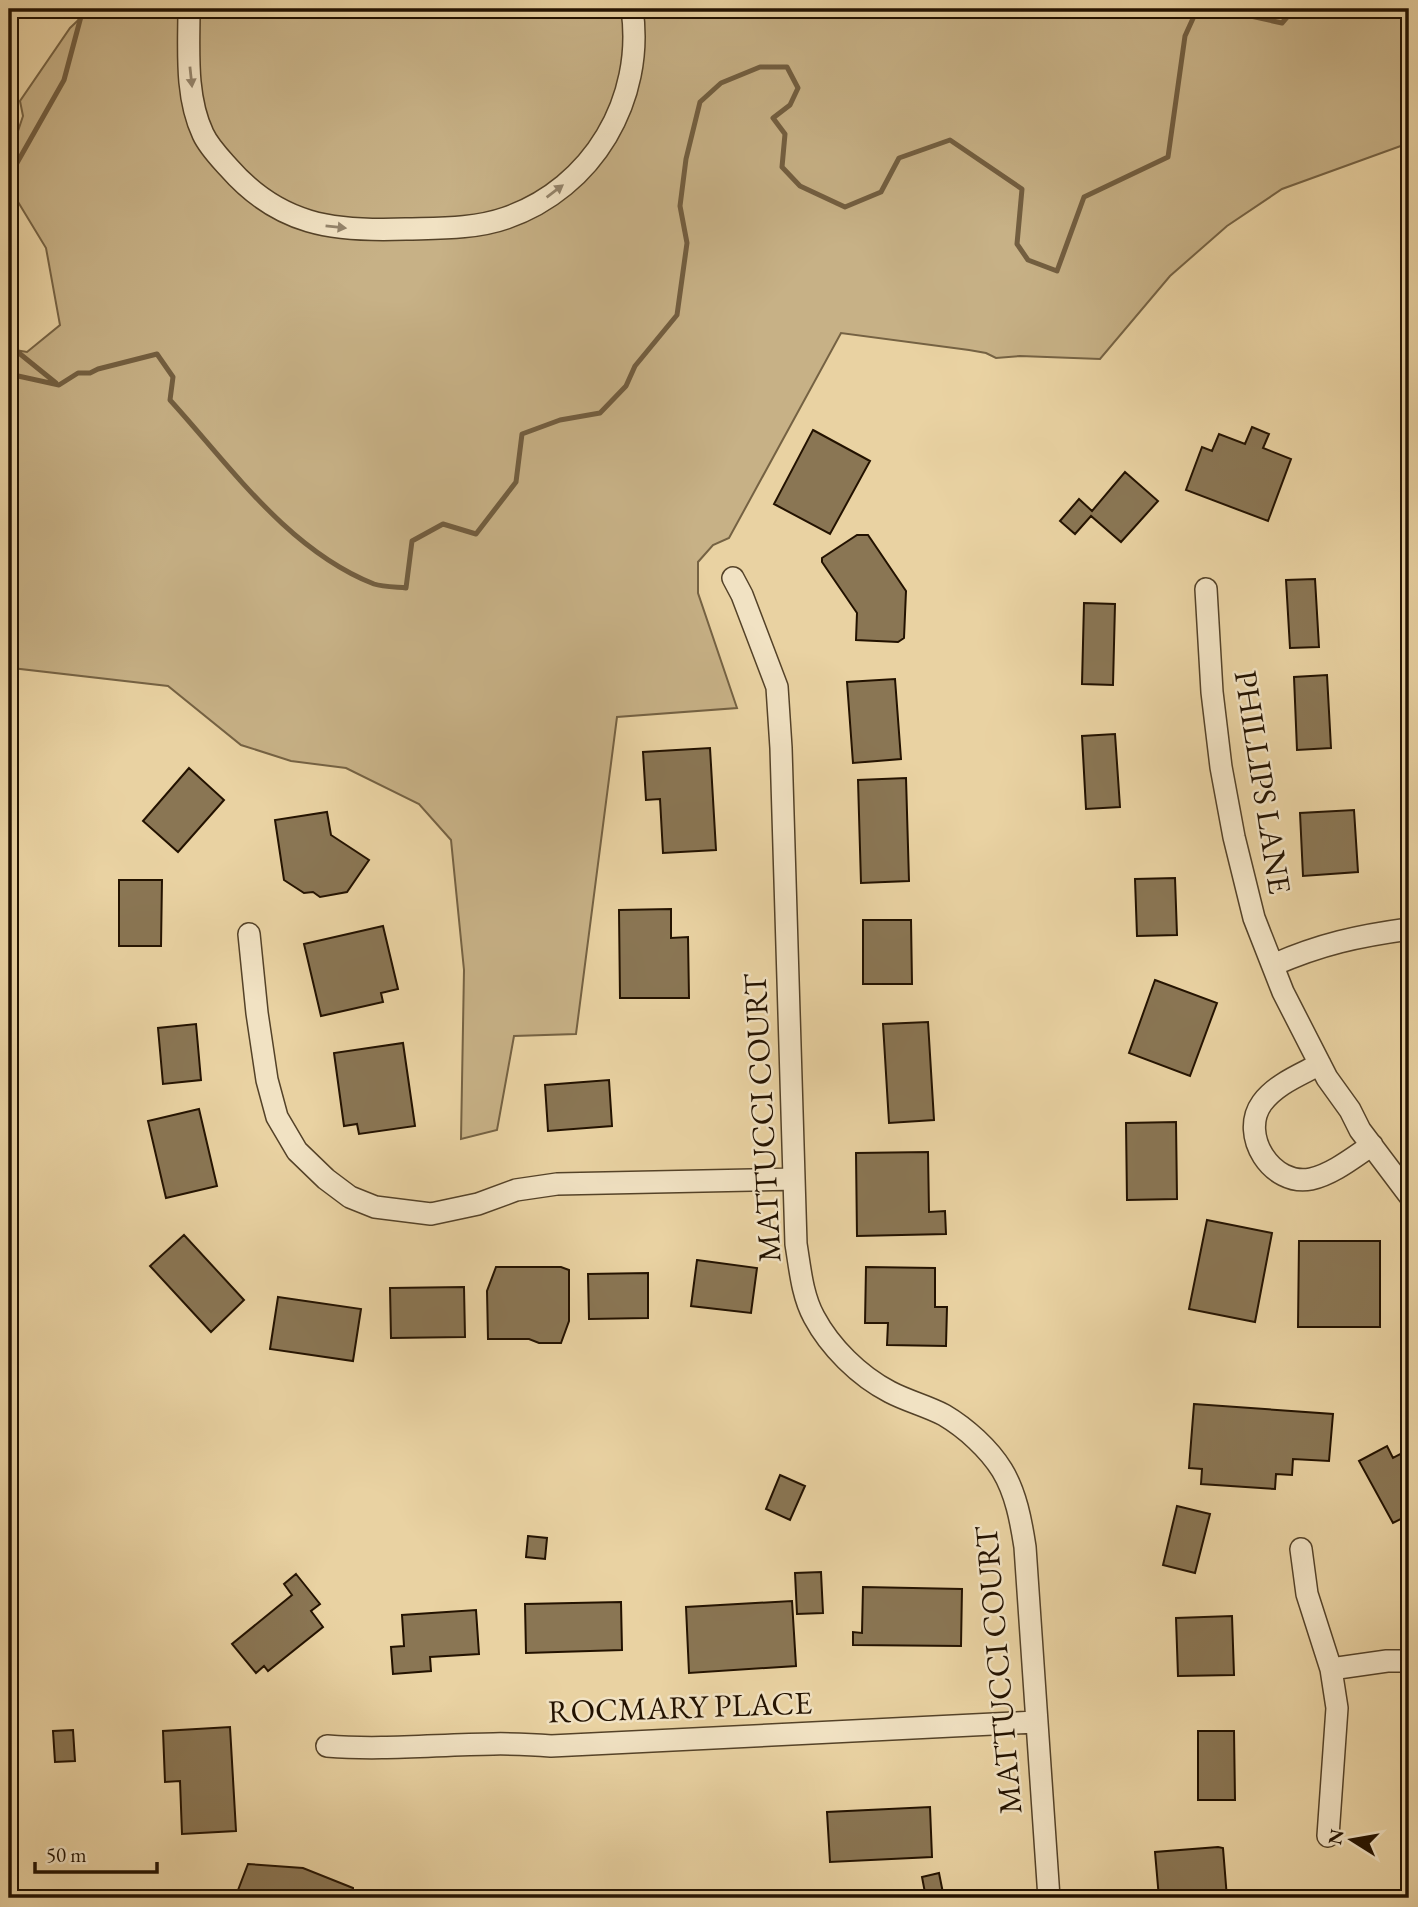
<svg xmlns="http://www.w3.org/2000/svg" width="1418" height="1907" font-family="'EB Garamond',serif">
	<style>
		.green { fill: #c7b186; stroke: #756243; stroke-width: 2 }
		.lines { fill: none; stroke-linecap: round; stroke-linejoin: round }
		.stream { stroke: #725e40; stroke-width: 5 }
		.building { fill: #8a7654; stroke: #231200; stroke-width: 2 }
		.minor-casing { stroke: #544228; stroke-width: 24 }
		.minor { stroke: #f1e2c3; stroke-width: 21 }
		.oneway { fill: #94846b }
		.labels { text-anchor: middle; stroke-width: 5; stroke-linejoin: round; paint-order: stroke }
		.street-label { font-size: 32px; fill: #231200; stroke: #f1e2c3 }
	</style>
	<rect width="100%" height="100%" fill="#e9d2a2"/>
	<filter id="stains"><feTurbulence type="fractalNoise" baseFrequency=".00286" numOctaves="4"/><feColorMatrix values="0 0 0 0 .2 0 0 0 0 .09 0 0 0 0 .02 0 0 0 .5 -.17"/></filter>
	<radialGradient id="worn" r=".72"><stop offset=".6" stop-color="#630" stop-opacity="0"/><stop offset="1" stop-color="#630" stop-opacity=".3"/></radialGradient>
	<path class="green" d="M90 9H1409V143L1282 189 1227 226 1170 276 1100 359 1020 356 996 358 986 353 969 350 841 333 729 538 713 545 698 562V593L737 708 617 717 576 1034 514 1036 497 1130 461 1139 464 970 451 840 419 804 346 768 291 761 241 745 168 686 12 668 9 646V349L27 352 60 325 46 248 12 192 14 143 23 116 20 101 70 28Z"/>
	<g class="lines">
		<path class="stream" d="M9 177 64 80 83 9
			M9 345 56 383
			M9 374 59 385 78 373H90L98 369 157 354 173 377 170 400C230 466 288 550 374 584 383 587 396 587 406 588L412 541 443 524 476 534 516 482 522 434 560 420 600 413 626 386 635 366 677 315 687 243 680 206 686 159 700 102 721 83 760 67H787L798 88 790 105 773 118 785 134 782 167 800 186 845 207 881 192 899 158 950 140 1022 189 1017 244 1028 260 1057 271 1084 197 1168 157 1185 36 1195 14 1237 13 1282 23 1294 9"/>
	</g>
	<path class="building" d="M1252 427 1269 434 1263 448 1291 459 1268 521 1186 490 1202 447 1212 451 1219 434 1245 444Z
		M813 430 870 461 830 534 774 504Z
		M1125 472 1158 501 1121 542 1091 516 1075 534 1060 521 1079 499 1092 511Z
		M857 535H868L906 591 904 638 898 642 856 640 857 613 822 562V558Z
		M1315 579 1319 647 1290 648 1286 580Z
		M1084 603 1115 604 1113 685 1082 684Z
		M1327 675 1331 748 1297 750 1294 677Z
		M895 679 901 759 853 763 847 682Z
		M1115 734 1120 807 1086 809 1082 736Z
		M710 748 716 850 663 853 660 799 646 800 643 752Z
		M189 768 224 800 178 852 143 821Z
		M906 778 909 881 861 883 858 780Z
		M1354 810 1358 872 1303 876 1300 813Z
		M327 812 331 835 369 860 347 892 320 897 313 892 304 893 284 880 275 820Z
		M1175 878 1177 935 1137 936 1135 879Z
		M119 880H162L161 946H119Z
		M671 909V938L688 937 689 998H620L619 910Z
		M863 920H911L912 984H863Z
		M383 926 398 989 381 993 383 1002 321 1016 304 944Z
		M1155 980 1217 1003 1190 1076 1129 1053Z
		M928 1022 934 1120 889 1123 883 1024Z
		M196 1024 201 1080 163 1084 158 1028Z
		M403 1043 415 1126 359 1134 357 1124 344 1126 334 1053Z
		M609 1080 612 1126 548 1131 545 1085Z
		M199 1109 217 1186 166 1198 148 1121Z
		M1176 1122 1177 1199 1127 1200 1126 1123Z
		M928 1152 929 1212 945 1211 946 1234 857 1236 856 1153Z
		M1207 1220 1272 1233 1255 1322 1189 1309Z
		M184 1235 244 1300 211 1332 150 1266Z
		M1299 1241H1380V1327H1298Z
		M697 1260 757 1268 751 1313 691 1306Z
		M496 1267H561L569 1270V1321L561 1343H539L529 1339H488L487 1291Z
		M866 1267 935 1268V1307H947L946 1346 887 1345 888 1323H865Z
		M648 1273V1318L589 1319 588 1274Z
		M464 1287 465 1337 391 1338 390 1288Z
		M278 1297 361 1309 353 1361 270 1349Z
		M1194 1404 1333 1414 1329 1461 1293 1459 1292 1475 1276 1474 1275 1489 1201 1484 1202 1469 1189 1468Z
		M1387 1446 1393 1458 1404 1452 1409 1462V1515L1393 1523 1359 1461Z
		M780 1475 805 1486 790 1520 766 1509Z
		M1177 1506 1210 1514 1195 1573 1163 1565Z
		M528 1536 547 1538 545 1559 526 1557Z
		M821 1572 823 1613 797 1614 795 1573Z
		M296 1574 320 1604 311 1611 323 1627 268 1671 264 1666 256 1673 232 1644 292 1595 284 1584Z
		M863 1587 962 1589 961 1646 853 1645V1632L862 1633Z
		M792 1601 796 1666 689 1673 686 1607Z
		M621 1602 622 1650 526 1653 525 1604Z
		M476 1610 479 1654 430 1657 431 1671 393 1674 391 1647 404 1646 402 1615Z
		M1232 1616 1234 1675 1178 1676 1176 1618Z
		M1409 1726V1790H1406Z
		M230 1727 236 1831 182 1834 180 1781 165 1782 163 1731Z
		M73 1730 75 1761 55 1762 53 1731Z
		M1198 1731H1234L1235 1800H1198Z
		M930 1807 932 1857 830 1862 827 1812Z
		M1218 1847 1223 1848 1227 1898H1159L1155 1852Z
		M248 1864 303 1868 353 1888V1898H235Z
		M939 1873 944 1898H926L922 1877Z"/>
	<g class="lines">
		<g class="minor-casing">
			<path id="minor" d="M189 9C189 49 185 96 203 134 209 147 220 158 229 168 279 225 333 232 406 229 438 228 475 229 506 218 593 188 645 99 632 9
				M733 578 742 595 777 687 781 748 796 1244C800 1268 802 1295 814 1317 830 1347 859 1376 890 1392 907 1401 927 1406 944 1415 966 1428 989 1449 1002 1470 1016 1493 1021 1521 1025 1547L1049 1898
				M1206 589 1212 692 1221 767 1234 837 1254 918 1283 992 1327 1078 1350 1110 1360 1130 1409 1195
				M249 934 257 1013 267 1080 277 1117 297 1151 326 1179 350 1197 375 1207 431 1214 478 1204 516 1190 557 1184 794 1179
				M1273 965C1321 944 1358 936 1409 929
				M1320 1064C1300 1075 1276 1084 1262 1103 1239 1135 1272 1187 1311 1179 1333 1174 1354 1157 1372 1145
				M1301 1549 1307 1594 1331 1669 1337 1708 1328 1836
				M1331 1669 1387 1661H1409
				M327 1746C402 1752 476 1739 551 1746L1035 1722"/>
		</g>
		<use href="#minor" class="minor"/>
	</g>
	<defs><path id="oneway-solid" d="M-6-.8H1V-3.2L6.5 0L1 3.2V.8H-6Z" transform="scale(1.75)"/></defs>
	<g class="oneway">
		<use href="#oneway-solid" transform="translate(191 77) rotate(84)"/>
		<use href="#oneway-solid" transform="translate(555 191) rotate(-37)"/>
		<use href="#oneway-solid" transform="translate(336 227) rotate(6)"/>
	</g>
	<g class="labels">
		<g class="street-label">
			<text transform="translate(1263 782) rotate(81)" y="11">PHILLIPS LANE</text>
			<text transform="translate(762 1118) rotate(-93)" y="11">MATTUCCI COURT</text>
			<text transform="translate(998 1670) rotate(-95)" y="11">MATTUCCI COURT</text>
			<text transform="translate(680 1707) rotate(-2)" y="11">ROCMARY PLACE</text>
		</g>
	</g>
	<rect width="1418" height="1907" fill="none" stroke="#e9d2a2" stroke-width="35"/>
	<rect x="10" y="10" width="1397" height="1886" fill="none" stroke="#231200" stroke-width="3.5"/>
	<rect x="18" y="18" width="1383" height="1872" fill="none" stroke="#231200" stroke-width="2"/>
	<g transform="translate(1352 1840) rotate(281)" stroke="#f1e2c3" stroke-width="5" paint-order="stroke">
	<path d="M0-5L12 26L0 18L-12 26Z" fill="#231200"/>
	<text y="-10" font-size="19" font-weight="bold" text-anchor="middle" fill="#231200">N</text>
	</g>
	<path d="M35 1862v10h122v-10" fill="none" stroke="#231200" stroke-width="3.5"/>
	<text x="46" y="1862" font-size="21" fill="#231200" stroke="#f1e2c3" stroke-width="5" paint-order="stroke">50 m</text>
	<rect width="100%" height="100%" filter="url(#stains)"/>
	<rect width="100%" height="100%" fill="url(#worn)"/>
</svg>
